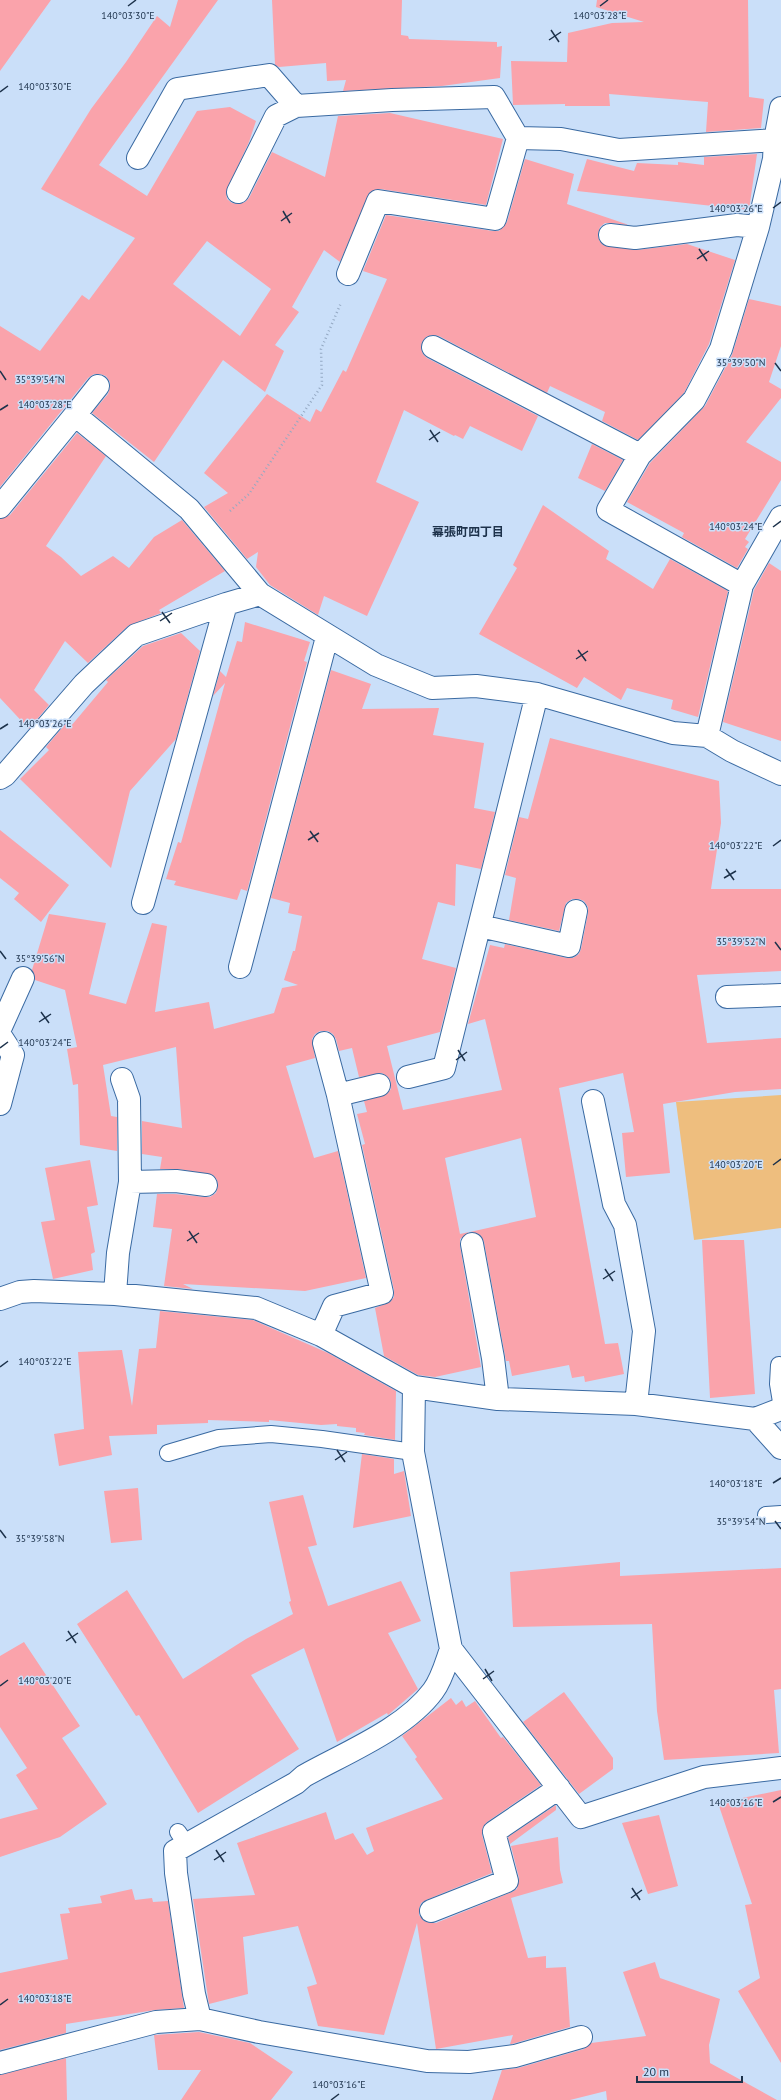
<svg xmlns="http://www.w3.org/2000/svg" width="781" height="2100" font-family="'PT Sans','Noto Sans JP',sans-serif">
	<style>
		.green { fill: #eebe7e }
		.building { fill: #faa3ab; fill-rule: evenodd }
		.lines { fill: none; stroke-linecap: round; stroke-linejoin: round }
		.lane-casing { stroke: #3a6aa2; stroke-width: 18 }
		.street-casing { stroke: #3a6aa2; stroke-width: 24 }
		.path { stroke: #94a9c3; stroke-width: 2.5; stroke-dasharray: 1 3; stroke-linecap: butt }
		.lane { stroke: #fff; stroke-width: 16 }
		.street { stroke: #fff; stroke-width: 22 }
		.ticks { fill: none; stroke: #1d324b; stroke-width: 1.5 }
		.labels { text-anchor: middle; stroke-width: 3; stroke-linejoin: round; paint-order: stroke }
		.neighbourhood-label { font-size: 12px; font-weight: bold; fill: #1d324b; stroke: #cadff9 }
		.ticks-label { font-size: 10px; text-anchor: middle; fill: #1d324b; stroke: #cadff9; stroke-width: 3; stroke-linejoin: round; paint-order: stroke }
	</style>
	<rect width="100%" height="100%" fill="#cadff9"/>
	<path class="green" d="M781 1095V1228L694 1240 676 1102Z"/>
	<path class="building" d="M0 0H51L0 71Z
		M178 0H218L99 165 147 196 197 111 230 107 256 121 249 142 226 192 227 199 232 203 239 204 245 202 249 198 272 152 325 177 338 116 390 113 503 139 486 205 380 189 370 192 340 262 324 250 292 307 299 312 275 345 284 351 265 392 223 360 154 462 92 413 108 394 110 387V382L106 376 100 374H94L88 378 0 487V326L40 351 82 295 89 300 135 238 41 189 91 109 126 62 157 16 170 27ZM207 241 271 289 240 336 173 284Z
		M272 0H402L401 35 408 36 409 39 497 42V47L502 46 500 78 442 86 343 91 346 80 327 81 326 63 279 67 275 65Z
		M597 0H748L749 97 764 99 761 128 706 132 708 102 609 94 610 106H565V104L513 105 511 61 567 62 568 33 612 23 644 22 596 7Z
		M757 154 749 210 577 191 587 159 634 171 637 163 678 165V162L704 165V157Z
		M525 159 574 174 567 204 629 225 611 223H605L600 227 598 234 599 240 603 245 636 250 687 244 735 260 709 344 684 393 638 440 602 421 605 412 550 386 547 393 439 336 432 335 426 337 422 342 421 348 423 354 427 358 538 416 522 451 470 426 463 439 455 435 454 436 404 410 376 482 419 502 367 616 324 596 318 615 270 585 256 567 258 552 247 559 204 507 228 493 204 473 267 394 310 422 316 409 321 412 343 370 346 372 387 279 363 271 386 215 493 231H499L507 222Z
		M749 299 781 306V346L769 382 781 389V398L746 442 781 462V480L745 539 749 542 745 547 748 549 737 568 682 537 684 533 627 502 650 463 705 406 732 355Z
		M77 433 106 456 46 546 61 557 81 576 113 556 129 568 154 537 182 520 225 571 159 610 161 613 128 626 88 663 65 641 34 690 49 705 29 729 0 698V519L10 515Z
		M592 444 623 460 605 491 578 478Z
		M543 505 609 551 606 559 653 589 670 559 728 591 698 717 671 709 673 700 627 688 621 700 584 677 577 688 479 634 517 568 513 565Z
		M769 563 781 571V741L723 722 754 590Z
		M245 622 310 642 304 661 307 662 247 891 241 889 237 900 174 885 176 881 166 879 178 842 181 843 225 683 213 696 220 671 226 677 237 641 242 642Z
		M181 633 200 651 176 739 130 791 111 868 20 779 49 750 46 747 67 722 71 726 108 682 106 680 143 646Z
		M331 670 371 684 362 709 439 708 433 735 484 743 474 808 495 812 481 869 456 864 455 906 438 902 422 959 456 968 440 1032 387 1046 403 1110 502 1090 485 1019 468 1024 490 945 504 948 505 944 567 958H573L579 954 581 949 588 913V907L584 901 579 899H572L566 903 559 931 509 920 516 878 505 875 519 817 528 819 550 738 719 781 721 823 711 889H781V971L697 975 707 1043 781 1038V1089L735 1092 663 1104 670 1173 626 1177 622 1133 634 1132 623 1073 559 1088 605 1344 618 1343 624 1374 585 1382 584 1376 572 1378 569 1365 512 1376 509 1361H506L484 1242 481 1236 470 1232 536 1217 521 1138 445 1158 460 1234 469 1232 460 1239V1246L481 1367 435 1377 418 1375 384 1356 375 1308 390 1302 394 1297V1290L362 1145 365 1144 357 1114 367 1112 364 1101 387 1094 391 1089V1082L388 1077 382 1073 359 1077 352 1048 339 1051 336 1039 333 1034 328 1031H320L315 1034 312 1039 315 1058 286 1066 314 1158 338 1151 366 1278 305 1291 183 1284 193 1289 164 1286 172 1229 153 1227 157 1194H175L205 1197H210L216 1193 218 1186 217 1180 213 1175 178 1169H160L162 1157 142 1154V1121L182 1128 176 1047 103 1065 111 1116 117 1117V1151L80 1145 78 1084 73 1085 67 1049 77 1047 65 990 35 980 32 970 49 914 106 923 89 994 126 1004 152 923 167 926 155 1012 209 1002 214 1029 274 1013 282 988 298 985 284 980 293 951H295L302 916 288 913 290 903 271 898Z
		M0 830 69 885 41 922 14 899 19 893 0 878Z
		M90 1160 98 1205 87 1207 95 1252 91 1254 93 1270 53 1279 41 1222 55 1220 45 1168Z
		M702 1240H744L755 1394 710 1398Z
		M160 1311 253 1320 328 1353 396 1391 395 1440 364 1435 365 1433 356 1432V1428L337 1426V1424L321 1425 269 1420V1422L208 1420V1423L157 1425V1434L109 1436 112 1455 59 1466 54 1434 84 1429 78 1352 122 1350 132 1406 139 1349 156 1348Z
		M362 1454 394 1459V1474L404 1471 411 1516 353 1528Z
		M138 1488 142 1540 111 1543 104 1491Z
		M303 1495 317 1545 308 1547 328 1606 401 1581 421 1621 388 1633 418 1689 388 1715 387 1713 337 1742 304 1648 251 1675 299 1749 198 1813 139 1715 136 1716 77 1624 127 1590 183 1679 246 1639 293 1614 289 1602 291 1601 269 1502Z
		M620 1562V1576L781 1568V1689L774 1690 779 1753 664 1760 657 1711 652 1624 513 1627 510 1572Z
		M24 1642 80 1726 62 1738 107 1804 60 1837 0 1857V1819L38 1809 16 1775 27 1768 0 1727V1656Z
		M564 1692 613 1758V1769L579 1794 523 1722Z
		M451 1698 456 1705 462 1700 466 1707 475 1701 501 1738 503 1737 541 1785 487 1822 483 1827 482 1835 492 1873 426 1900 421 1903 419 1909V1915L424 1921 430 1923H436L512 1892 517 1889 519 1878 511 1846 558 1837 560 1870 563 1883 511 1898 528 1958 546 1956V1968L566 1967 570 2027 512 2044H510L513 2035 436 2049 417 1923 384 2035 318 2026 307 1987 317 1984 298 1926 243 1937 248 1994 209 2004 193 1899 255 1895 237 1843 326 1812 335 1840 353 1833 367 1855 374 1851 366 1828 443 1799 415 1759 417 1757 402 1736Z
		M781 1790V2063L738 1991 760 1978 745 1905 752 1904 718 1803Z
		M556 1805V1810L510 1844 508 1837Z
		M659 1815 678 1886 648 1894 622 1823Z
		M132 1889 135 1900 152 1898 153 1902 168 1901 184 2008 155 2010 66 2024V2033L0 2050V1973L68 1959 60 1914 70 1913 68 1908 102 1903 100 1896Z
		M655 1962 660 1978 720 1999 709 2045 710 2063 777 2100H607L606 2091 570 2100H492L502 2070 518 2068 584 2049 591 2043 646 2036 623 1972Z
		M199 2032 250 2043 293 2072 271 2100H181L201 2070H158L154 2035Z
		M66 2058 67 2100H0V2075Z"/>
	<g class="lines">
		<g class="lane-casing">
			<path id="lane" d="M779 1365 778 1384 781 1402
				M168 1453 219 1438 271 1434 322 1439 413 1452
				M766 1515 781 1514
				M178 1832 187 1845"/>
		</g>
		<g class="street-casing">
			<path id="street" d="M138 158 177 89 269 75 296 106 392 100 494 97 518 138 561 139 619 150 775 140
				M238 192 276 116 296 106
				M610 235 635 238 737 225 758 227
				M348 274 378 201 495 219 518 138
				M433 347 640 455
				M75 415 98 386
				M0 507 75 415 189 509 260 594 376 665 432 688 476 686 537 694 673 733 707 736 732 751 781 774
				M742 585 608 510 640 455 694 400 721 349 758 227 774 159 775 140 781 108
				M707 736 742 585 781 517
				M0 778 5 775 84 684 136 635 226 604 260 594
				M143 903 226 604
				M480 926 569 946 576 911
				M240 967 327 637
				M727 997 781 995
				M0 1029 23 978
				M0 1035 13 1055 0 1104
				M324 1043 338 1095
				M408 1077 444 1068 537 694
				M593 1101 614 1204 625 1225 644 1331 636 1404
				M130 1182 176 1181 206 1185
				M472 1244 493 1358 498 1399
				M115 1294 118 1253 130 1182 129 1099 122 1079
				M0 1299 20 1292 34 1291 115 1294 256 1308 321 1335 334 1306 382 1293 338 1095 379 1085
				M321 1335 414 1387 413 1452 451 1649 581 1817 704 1777 781 1768
				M414 1387 498 1399 636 1404 755 1419 781 1448
				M755 1419 781 1409
				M431 1911 507 1881 494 1832 559 1788
				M200 2019 194 1994 176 1873 175 1851 296 1783 304 1776C345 1753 405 1729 433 1691 442 1679 446 1663 451 1649
				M0 2063 156 2022 200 2019 259 2032 427 2061 469 2062 515 2056 581 2037"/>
		</g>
		<path class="path" d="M230 511 249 494 322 385 321 349 341 303"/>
		<use href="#lane" class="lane"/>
		<use href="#street" class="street"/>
	</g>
	<path class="ticks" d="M128 6 136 0M600 6 608 0M551 30 559 42M549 40 561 32M0 92 8 86M773 208 781 202M283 211 290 223M281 221 292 213M699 249 707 261M697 259 709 251M775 363 781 371M0 371 6 380M0 410 8 405M430 430 438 442M429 440 440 432M773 527 781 521M162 612 170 623M160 621 172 613M578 650 586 661M576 659 588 651M0 729 8 724M310 831 318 842M308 840 319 833M773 846 781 840M726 869 734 880M724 878 736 871M775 942 781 950M0 951 6 959M41 1012 49 1023M39 1022 51 1014M0 1048 8 1042M458 1050 465 1061M456 1060 467 1052M773 1165 781 1159M189 1231 197 1243M187 1241 199 1233M605 1269 613 1281M603 1279 615 1271M0 1367 8 1361M337 1450 345 1462M335 1460 347 1452M773 1483 781 1478M775 1521 781 1529M0 1530 6 1538M68 1631 76 1643M66 1641 78 1633M485 1669 492 1681M483 1679 494 1671M0 1686 8 1680M773 1802 781 1797M216 1850 224 1862M214 1860 226 1852M632 1888 640 1900M631 1898 642 1890M0 2005 8 1999M331 2100 339 2094"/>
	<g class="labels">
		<g class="neighbourhood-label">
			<text x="468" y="536">幕張町四丁目</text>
		</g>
	</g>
	<g class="ticks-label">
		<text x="128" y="19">140°03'30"E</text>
		<text x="600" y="19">140°03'28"E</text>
		<text x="45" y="90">140°03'30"E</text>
		<text x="736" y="212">140°03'26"E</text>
		<text x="741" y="366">35°39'50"N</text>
		<text x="40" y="383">35°39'54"N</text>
		<text x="45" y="408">140°03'28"E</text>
		<text x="736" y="530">140°03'24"E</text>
		<text x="45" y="727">140°03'26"E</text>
		<text x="736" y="849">140°03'22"E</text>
		<text x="741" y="945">35°39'52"N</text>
		<text x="40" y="962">35°39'56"N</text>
		<text x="45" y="1046">140°03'24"E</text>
		<text x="736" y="1168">140°03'20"E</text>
		<text x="45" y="1365">140°03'22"E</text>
		<text x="736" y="1487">140°03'18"E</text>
		<text x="741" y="1525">35°39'54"N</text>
		<text x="40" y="1542">35°39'58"N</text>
		<text x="45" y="1684">140°03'20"E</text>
		<text x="736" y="1806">140°03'16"E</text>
		<text x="45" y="2002">140°03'18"E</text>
		<text x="339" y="2088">140°03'16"E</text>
	</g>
	<path d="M637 2076v6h105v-6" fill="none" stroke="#1d324b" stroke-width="2"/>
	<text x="643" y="2076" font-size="12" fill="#1d324b" stroke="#cadff9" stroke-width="3" paint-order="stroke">20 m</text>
</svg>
